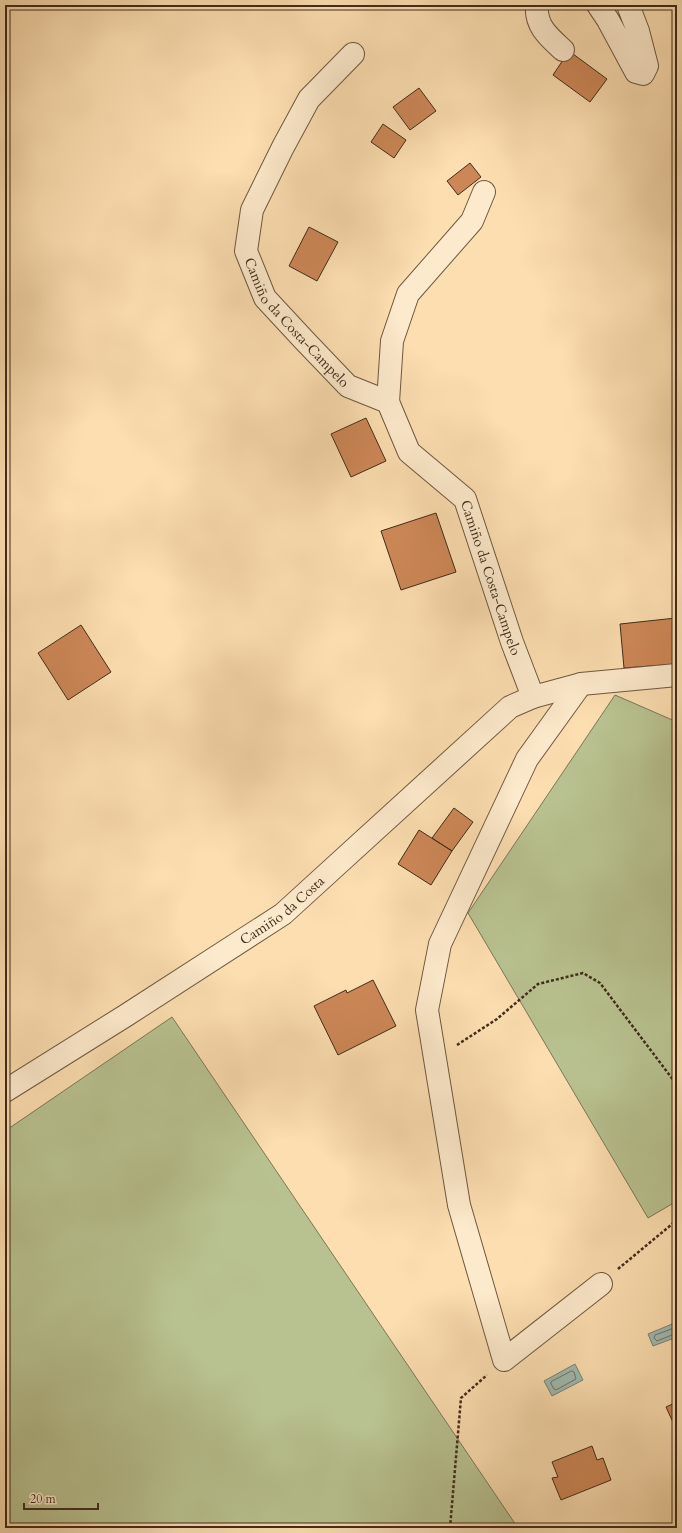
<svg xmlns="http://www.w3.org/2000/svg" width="682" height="1533" font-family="Cardo,serif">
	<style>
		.green { fill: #b8c290; stroke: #7c7656 }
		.water { fill: #a0bbb1; stroke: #798175 }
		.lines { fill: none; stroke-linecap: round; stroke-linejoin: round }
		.shore { stroke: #707366; stroke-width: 1 }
		.building { fill: #cd8757; stroke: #3f2b1b }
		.minor-casing { stroke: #6e5840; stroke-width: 24 }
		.path { stroke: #3f2b1b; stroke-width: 2.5; stroke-dasharray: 3 2; stroke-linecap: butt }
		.minor { stroke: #fdeacc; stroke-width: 22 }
		.labels { text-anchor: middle; stroke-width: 3; stroke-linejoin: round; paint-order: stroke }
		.street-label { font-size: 14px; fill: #3f2b1b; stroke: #fdeacc }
	</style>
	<rect width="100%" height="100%" fill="#fcdeb0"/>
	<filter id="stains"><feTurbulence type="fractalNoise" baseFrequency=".005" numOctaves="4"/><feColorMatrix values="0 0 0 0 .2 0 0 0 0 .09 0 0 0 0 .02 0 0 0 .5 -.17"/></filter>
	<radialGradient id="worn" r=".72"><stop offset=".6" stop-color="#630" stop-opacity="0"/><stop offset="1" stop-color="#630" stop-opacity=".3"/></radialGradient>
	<path class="green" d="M615 695 677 722V1201L648 1218 468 913Z
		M172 1017 518 1528H5V1131Z"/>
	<path class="water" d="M677 1322V1337L653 1346 648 1334Z
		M575 1364 583 1380 552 1396 544 1381Z"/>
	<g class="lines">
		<path class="shore" d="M677 1327 655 1335 654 1338 657 1341 677 1333
			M572 1371 574 1372 576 1379 556 1390 554 1389 551 1384V1382Z"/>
	</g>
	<path class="building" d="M569 51 607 79 590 102 553 75Z
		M419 88 436 111 410 130 393 107Z
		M383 124 406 140 394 158 371 142Z
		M470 163 481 177 458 195 447 181Z
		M309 227 338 242 317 281 289 266Z
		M366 418 386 461 351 477 331 434Z
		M436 513 456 572 401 590 381 531Z
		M676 618 677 664 624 668 620 624Z
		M81 625 111 672 68 700 38 653Z
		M454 808 473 822 452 851 432 838Z
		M419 830 452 851 431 885 398 864Z
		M373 980 396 1026 338 1055 314 1006 346 990 347 993Z
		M677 1402V1431L666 1407Z
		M592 1446 597 1460 603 1458 611 1480 561 1500 552 1478 558 1477 552 1462Z"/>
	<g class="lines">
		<g class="minor-casing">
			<g id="minor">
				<path d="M537 5C535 26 549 37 563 50"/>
				<path d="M598 5 608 20 636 72 643 74 647 66 638 31 628 5"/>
				<path id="s1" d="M353 54 309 99 283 147 252 210 246 251 265 298 304 340 348 386 388 402 409 452 465 499 512 642 533 697"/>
				<path d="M388 402 392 341 408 294 472 221 484 192"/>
				<path d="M581 684 527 759 440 944 427 1010 459 1205 504 1360 601 1284"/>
				<path id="s2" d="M5 1091 125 1016 283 914 510 707 533 697 581 684 677 675"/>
			</g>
		</g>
		<path class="path" d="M457 1045 497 1019 538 984 583 973 600 983 677 1085
			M618 1269 677 1220
			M450 1528 461 1398 487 1375"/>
		<use href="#minor" class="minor"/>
	</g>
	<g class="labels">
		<g class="street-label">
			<text dy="5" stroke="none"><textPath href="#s1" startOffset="318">Camiño da Costa-Campelo</textPath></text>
			<text dy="5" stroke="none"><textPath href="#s1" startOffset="654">Camiño da Costa-Campelo</textPath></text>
			<text dy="5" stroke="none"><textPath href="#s2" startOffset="331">Camiño da Costa</textPath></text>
		</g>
	</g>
	<rect width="682" height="1533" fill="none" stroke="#fcdeb0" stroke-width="20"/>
	<rect x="6" y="6" width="670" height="1521" fill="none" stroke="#3f2b1b" stroke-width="2"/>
	<rect x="10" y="10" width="662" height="1513" fill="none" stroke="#3f2b1b"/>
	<path d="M24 1503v6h74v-6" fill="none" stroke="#3f2b1b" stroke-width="2"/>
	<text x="30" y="1503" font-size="12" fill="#3f2b1b" stroke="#fdeacc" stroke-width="3" paint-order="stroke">20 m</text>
	<rect width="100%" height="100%" filter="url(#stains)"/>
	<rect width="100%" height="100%" fill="url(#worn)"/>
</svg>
